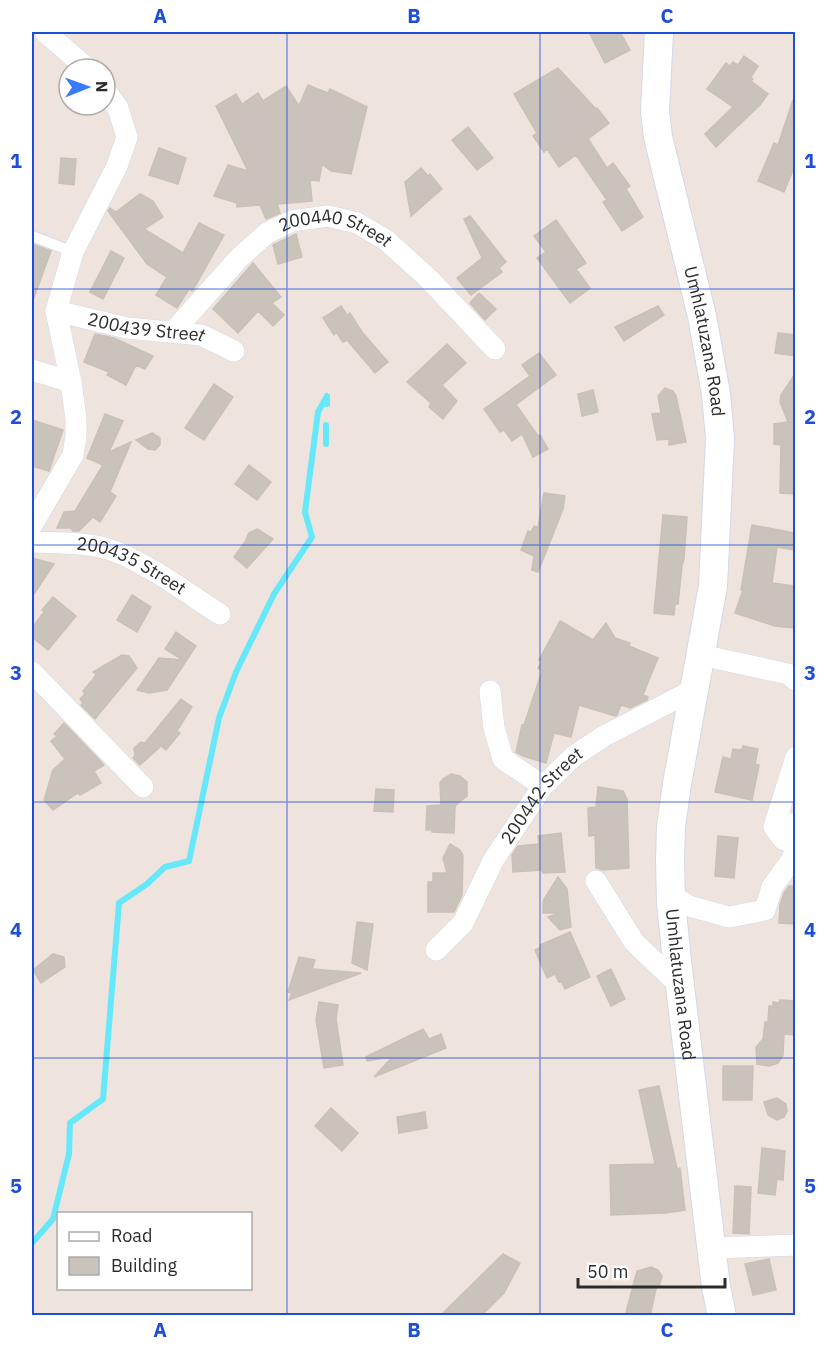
<svg xmlns="http://www.w3.org/2000/svg" width="827" height="1347" font-family="'IBM Plex Sans',sans-serif">
	<style>
		.lines { fill: none; stroke-linecap: round; stroke-linejoin: round }
		.stream { stroke: #67e8fa; stroke-width: 6 }
		.building { fill: #c9c3bb; stroke: #cac0b6; stroke-width: 1.5 }
		.lane-casing { stroke: #d2d8e6; stroke-width: 12 }
		.street-casing { stroke: #d2d8e6; stroke-width: 22 }
		.secondary-casing { stroke: #d2d8e6; stroke-width: 30 }
		.lane { stroke: #fff; stroke-width: 10 }
		.street { stroke: #fff; stroke-width: 21 }
		.secondary { stroke: #fff; stroke-width: 28 }
		.grid { fill: none; stroke: #1d4ed8; stroke-width: 1.5; stroke-opacity: 0.55 }
		.labels { text-anchor: middle; stroke-width: 4.5; stroke-linejoin: round; paint-order: stroke }
		.street-label { font-size: 18px; fill: #2c2c2c; stroke: #fff }
		.neatline { fill: none; stroke: #1d4ed8; stroke-width: 2 }
		.grid-label { font-size: 20px; text-anchor: middle; font-weight: bold; fill: #1d4ed8 }
	</style>
	<rect width="100%" height="100%" fill="#efe4dd"/>
	<g class="lines">
		<path class="stream" d="M326 444V425
			M32 1243 53 1219 69 1154 70 1123 103 1099 119 903 147 884 165 867 189 861 219 718 236 672 274 594 312 537 305 512 318 412 327 396V404"/>
	</g>
	<path class="building" d="M589 32H620L630 50 605 63Z
		M744 56 758 66 751 77 753 79 751 81 768 94 760 105 716 147 705 134 733 107 707 89 726 63 730 66 733 62 738 65Z
		M558 68 596 109 597 108 609 123 588 139 607 168 613 163 630 186 626 189 643 217 622 231 603 202 607 200 576 155 559 167 547 149 544 152 533 136 537 133 514 94Z
		M308 85 328 93 330 89 367 107 351 174 331 171 322 164 319 181 310 180 312 201 277 204 280 213 266 219 260 205 237 207V203L214 196 228 165 248 171 216 106 236 94 242 104 258 93 263 101 286 86 299 106Z
		M793 100H795V165L784 192 758 181 774 143 778 145Z
		M468 127 493 158 477 170 452 140Z
		M159 148 186 158 178 184 149 175Z
		M61 158 76 159 74 185 59 183Z
		M421 168 428 176 430 174 442 189 411 216 405 182Z
		M140 194 153 201 163 217 144 229 183 253 199 223 224 235 193 290 192 291 189 289 177 308 156 295 167 277 147 264 108 211 110 208 116 212Z
		M470 216 506 262 499 268 502 272 471 295 457 278 482 258 464 219Z
		M556 220 586 263 576 269 590 288 570 303 537 258 546 252 534 236Z
		M296 234 302 257 278 264 273 245Z
		M32 244 51 251 33 300 32 299Z
		M111 251 124 258 103 299 90 292Z
		M253 263 281 297 272 303 284 315 273 326 258 311 238 333 213 309Z
		M479 293 496 309 485 320 470 303Z
		M341 306 347 315 350 313 362 332 388 362 375 373 347 340 343 342 336 332 334 335 323 318Z
		M658 306 664 315 624 341 615 327Z
		M778 333 795 335V356L775 353Z
		M95 334 114 338 153 356 145 369 136 365 126 385 107 375 109 372 84 362Z
		M447 344 466 363 442 385 457 401 443 419 429 407 431 403 407 382Z
		M539 353 556 375 514 406H517L538 436 540 435 548 449 533 457 522 434 512 441 504 430 500 432 484 409 530 376 522 365Z
		M795 374V494L780 493 781 445 774 444V424L788 422 780 402 781 395Z
		M214 384 233 397 204 440 185 428Z
		M665 388 673 391 676 396 686 442 669 445V439L657 440 652 414 661 413 658 396Z
		M593 390 598 412 582 416 578 394Z
		M105 414 123 421 109 452 131 442 110 492 116 496 100 522 93 517 79 531H73L71 528H57L64 512 75 511 103 465 87 458Z
		M32 420 63 430 49 471 32 466Z
		M152 433 160 438V445L155 450 148 449 136 440Z
		M249 465 271 482 257 500 235 484Z
		M544 493 565 496 563 509 538 572 532 570 534 556 521 550 528 531 531 532 534 526 538 527Z
		M663 515 687 517 684 559 682 566 678 604H675L674 615 654 613Z
		M752 525 795 533V550L777 547 772 583 795 586 794 628 775 626 735 613 743 590H741Z
		M257 529 273 539 247 568 234 557 245 542 249 533Z
		M32 558 54 564 32 597Z
		M132 595 151 607 137 632 117 620Z
		M53 597 76 616 48 650 32 637V628L44 612 42 610Z
		M560 621 593 640 606 623 615 638 630 643 629 646 658 658 643 695 648 697 647 700 630 708 621 705 617 715 615 716 579 705 571 737 554 733 546 763 523 756 516 752 522 725H524L542 671 538 668 542 661 539 660Z
		M176 632 196 646 167 690 149 693 137 690 159 658 183 660 165 649Z
		M122 655 129 656 137 668 95 719 81 705 83 703 80 699 85 694 83 691 94 678 96 674 93 672Z
		M181 699 192 707 177 731 180 733 166 750 161 746 140 765 133 758 135 755 134 748 141 742 145 743Z
		M64 723 104 765 94 771 101 783 80 795 78 793 72 797 53 810 44 800 53 770 65 759 51 741 57 736 54 734Z
		M743 746 758 749 755 764 759 765 752 800 715 792 723 757 731 759 733 749 742 750Z
		M451 774 460 776 467 782V796L455 806 454 833 432 832V830H426L427 806 441 805 440 783 443 779Z
		M598 787 623 791 627 799 629 868 603 870 596 868 595 835 589 836 588 808 596 807Z
		M376 789 394 790 393 812 374 811Z
		M561 833 565 872 543 873 542 870 513 872 512 855 518 846 539 844 538 836Z
		M718 836 738 838 734 878 715 876Z
		M450 844 460 850 463 856 462 895 454 912H428V882H433V873H447L443 858Z
		M558 877 567 889 571 927 560 930 548 917 559 913H543V904L544 899Z
		M789 886H795V924L779 923 780 905 784 893Z
		M357 922 373 924 367 970 352 963Z
		M570 932 590 977 565 989 561 981 559 982 555 974 547 978 535 950 541 947 540 945Z
		M53 954 64 957 65 967 41 983 33 970Z
		M299 957 315 960 312 969 361 973 289 1000 292 993 288 992Z
		M611 969 625 999 611 1006 597 976Z
		M780 1000 795 1001V1035L784 1034 783 1055 778 1063 769 1066 757 1064 756 1047 763 1039 765 1022H768L769 1006H773V1002L779 1003Z
		M319 1002 338 1005 336 1019 343 1065 324 1068 316 1020Z
		M423 1029 429 1039 441 1034 446 1048 374 1077 392 1057 367 1061 366 1057Z
		M723 1066H753L752 1100H723Z
		M659 1086 677 1169 680 1168 685 1210 665 1213 611 1215 610 1165 655 1164 639 1090Z
		M777 1098 786 1104 787 1111 784 1117 777 1120 768 1115 764 1102Z
		M331 1108 358 1133 342 1151 315 1126Z
		M425 1112 427 1128 399 1133 397 1117Z
		M762 1148 785 1151 783 1180 777 1179 775 1195 758 1193Z
		M735 1186 751 1187 749 1234 733 1233Z
		M503 1254 520 1263 504 1293 481 1316H440Z
		M769 1259 776 1290 753 1295 745 1264Z
		M651 1267 658 1270 662 1276 660 1284 656 1289 650 1316H625L637 1271Z"/>
	<g class="lines">
		<g class="lane-casing">
			<path id="lane" d="M32 236 73 252"/>
		</g>
		<g class="street-casing">
			<g id="street">
				<path d="M45 32 88 69"/>
				<path id="s1" d="M56 311 127 328 201 335 234 351"/>
				<path id="s2" d="M173 332 239 258 267 233 292 221 328 216 357 223 386 240 429 279 495 349"/>
				<path d="M32 370 71 382"/>
				<path d="M32 525 73 455 76 436V419L71 382 56 311 73 252 117 166 127 137 118 108 105 90"/>
				<path id="s3" d="M32 542C55 543 82 542 105 548 142 559 187 593 220 614"/>
				<path d="M701 655 788 674 796 680"/>
				<path d="M32 672 143 787"/>
				<path d="M490 691 494 728 503 759 543 786"/>
				<path d="M796 757 774 827 784 840 788 824H796"/>
				<path d="M596 881 634 942 680 986"/>
				<path d="M671 895 689 906 729 917 765 910 772 887 791 861 796 849"/>
				<path id="s4" d="M436 950 463 923 494 859 543 786 574 756 604 736 695 689"/>
				<path d="M712 1248 796 1245"/>
			</g>
		</g>
		<g class="secondary-casing">
			<g id="secondary">
				<path id="s5" d="M659 32 655 111 658 137 702 316 716 394 720 438 713 586 677 784 671 826 670 860 671 903 677 961 716 1287 722 1316"/>
			</g>
		</g>
		<use href="#lane" class="lane"/>
		<use href="#street" class="street"/>
		<use href="#secondary" class="secondary"/>
	</g>
	<path class="grid" d="M287 32V1316M540 32V1316M32 289H796M32 545H796M32 802H796M32 1058H796"/>
	<g class="labels">
		<g class="street-label">
			<text dy="6" stroke="none"><textPath href="#s2" startOffset="210">200440 Street</textPath></text>
			<text dy="6" stroke="none"><textPath href="#s1" startOffset="92">200439 Street</textPath></text>
			<text dy="6" stroke="none"><textPath href="#s5" startOffset="315">Umhlatuzana Road</textPath></text>
			<text dy="6" stroke="none"><textPath href="#s3" startOffset="104">200435 Street</textPath></text>
			<text dy="6" stroke="none"><textPath href="#s4" startOffset="189">200442 Street</textPath></text>
			<text dy="6" stroke="none"><textPath href="#s5" startOffset="964">Umhlatuzana Road</textPath></text>
		</g>
	</g>
	<rect width="827" height="1347" fill="none" stroke="#ffffff" stroke-width="66"/>
	<rect x="57" y="1212" width="195" height="78" fill="#ffffff" stroke="#ababab" stroke-width="1.5"/>
	<rect x="69" y="1232" width="30" height="9" fill="#ffffff" stroke="#ababab" stroke-width="1.5"/>
	<text x="111" y="1242" font-size="18" fill="#2c2c2c">Road</text>
	<rect x="69" y="1257" width="30" height="18" fill="#c9c3bb" stroke="#ababab" stroke-width="1.5"/>
	<text x="111" y="1272" font-size="18" fill="#2c2c2c">Building</text>
	<g transform="translate(87 87) rotate(89)"><circle r="28" fill="#ffffff" stroke="#ababab" stroke-width="1.5"/>
	<path d="M0-4.5L10 22L0 15L-10 22Z" fill="#397bff"/>
	<text y="-9" font-size="16" font-weight="bold" text-anchor="middle" fill="#2c2c2c">N</text>
	</g>
	<path d="M578 1278v9h147v-9" fill="none" stroke="#2c2c2c" stroke-width="3"/>
	<text x="587" y="1278" font-size="18" fill="#2c2c2c" stroke="#ffffff" stroke-width="4.5" paint-order="stroke">50 m</text>
	<rect x="33" y="33" width="761" height="1281" class="neatline"/>
	<g class="grid-label">
		<text x="160" y="23">A</text>
		<text x="414" y="23">B</text>
		<text x="667" y="23">C</text>
		<text x="16" y="168">1</text>
		<text x="810" y="168">1</text>
		<text x="16" y="424">2</text>
		<text x="810" y="424">2</text>
		<text x="16" y="680">3</text>
		<text x="810" y="680">3</text>
		<text x="16" y="937">4</text>
		<text x="810" y="937">4</text>
		<text x="16" y="1193">5</text>
		<text x="810" y="1193">5</text>
		<text x="160" y="1337">A</text>
		<text x="414" y="1337">B</text>
		<text x="667" y="1337">C</text>
	</g>
</svg>
